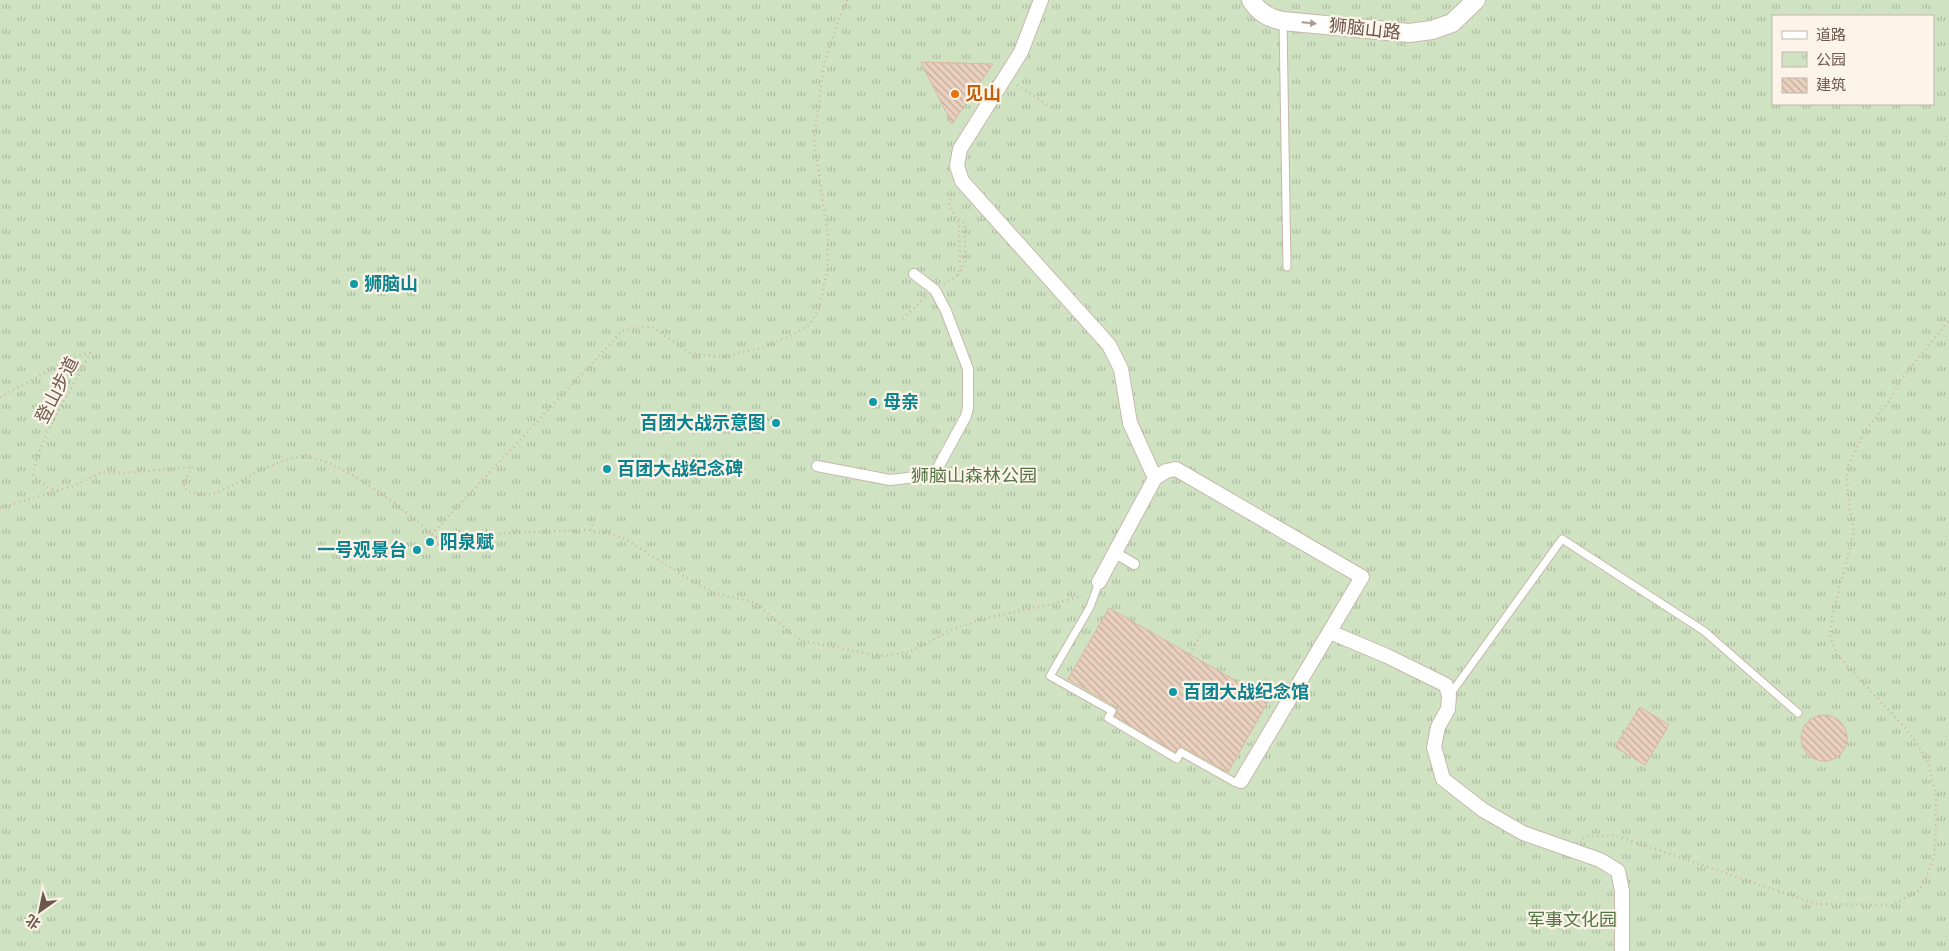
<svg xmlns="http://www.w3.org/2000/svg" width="1949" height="951" font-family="Ubuntu,'Noto Sans SC',sans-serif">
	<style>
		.park { fill: url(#park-tufts); fill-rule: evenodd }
		.building { fill: url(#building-back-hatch); stroke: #dab8a1 }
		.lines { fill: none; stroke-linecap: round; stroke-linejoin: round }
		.service-casing { stroke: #c7b8ab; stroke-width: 9 }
		.pedestrian-casing { stroke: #c7b8ab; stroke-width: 12 }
		.minor-casing { stroke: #c7b8ab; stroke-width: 16 }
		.tertiary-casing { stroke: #c7b8ab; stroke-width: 20 }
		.path { stroke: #ceb4a2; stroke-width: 2.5; stroke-dasharray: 1 4; stroke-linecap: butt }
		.service { stroke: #fff; stroke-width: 7 }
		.pedestrian { stroke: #fff; stroke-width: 10 }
		.minor { stroke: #fff; stroke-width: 14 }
		.tertiary { stroke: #fff; stroke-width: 18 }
		.oneway { fill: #a79b94 }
		.food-dot { fill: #e8710a; stroke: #fcf4e8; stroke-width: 2 }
		.culture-dot { fill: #0f9aa8; stroke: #fcf4e8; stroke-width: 2 }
		.labels { text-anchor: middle; stroke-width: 4.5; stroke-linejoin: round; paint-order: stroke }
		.street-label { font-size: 18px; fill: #6c584c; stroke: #fcf4e8 }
		.food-label { font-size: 18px; font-weight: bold; fill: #c56008; stroke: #fcf4e8; text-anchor: start }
		.culture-label { font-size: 18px; font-weight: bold; fill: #0d838f; stroke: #fcf4e8; text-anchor: start }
		.park-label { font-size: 18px; fill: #557649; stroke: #fcf4e8 }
	</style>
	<defs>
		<pattern id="park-tufts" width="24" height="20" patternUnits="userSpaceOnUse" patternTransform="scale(1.25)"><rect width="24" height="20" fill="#cfe3c3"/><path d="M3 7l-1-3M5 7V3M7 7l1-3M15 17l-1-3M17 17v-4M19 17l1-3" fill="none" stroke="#acbba1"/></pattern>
		<pattern id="building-back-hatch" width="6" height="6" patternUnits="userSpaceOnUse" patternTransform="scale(1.25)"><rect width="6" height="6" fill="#ead0be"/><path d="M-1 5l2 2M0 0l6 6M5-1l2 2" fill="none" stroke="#c2ac9d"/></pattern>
	</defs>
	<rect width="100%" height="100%" fill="#f8f0e2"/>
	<path class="park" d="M0 0H1949V951H0ZM1773 16H1933V104H1773Z"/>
	<path class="building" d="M921 62 993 64 952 124Z
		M1109 608 1269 700 1228 772 1181 746 1175 752 1115 716 1118 708 1068 679Z
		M1640 707 1669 725 1645 765 1615 747Z
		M1801 738a23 23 0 1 1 46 0a23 23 0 1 1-46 0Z"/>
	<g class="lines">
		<g class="service-casing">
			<path id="service" d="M1283 21 1287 267
				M1099 582 1090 607 1050 676 1112 711 1108 718 1177 759 1181 752 1236 783 1241 781
				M1449 696 1562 539 1704 631 1798 713"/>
		</g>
		<g class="pedestrian-casing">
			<path id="pedestrian" d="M817 466 890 480 934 475 966 416 968 408V369L946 311 935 290 914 274
				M1115 553 1134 564"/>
		</g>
		<g class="minor-casing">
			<path id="minor" d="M1041 0 1021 52 960 149 957 166 962 181 1109 345 1121 369 1130 423 1155 478 1166 471 1176 469 1362 577 1241 781
				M1099 582 1155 478
				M1330 632 1387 656 1446 685 1449 696 1448 709 1438 727 1434 747 1443 779 1483 810 1523 833 1600 860 1618 871 1622 891V951"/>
		</g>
		<g class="tertiary-casing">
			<path id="tertiary" d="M1251 0C1259 13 1269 18 1283 21L1409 33 1432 30 1452 23 1476 0"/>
		</g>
		<path class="path" d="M847 0 839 18 824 64 814 139 828 236 827 272 819 309 809 325 792 335 762 348 720 357 690 353 651 326 622 331 432 534 439 539 458 542 494 534 509 533 585 530 609 534 625 539 697 584 716 593 756 603 789 632 803 641 882 656 909 652 956 628 982 619 1052 604 1082 596
			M1017 85 1053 109
			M958 275 965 265V224L959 219
			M944 284 957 276 960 266 959 224 949 205 952 192
			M903 319 925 297
			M0 397 76 356 90 353C72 390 39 436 33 476L45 486 58 491
			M917 420 925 424
			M933 428 940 432
			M0 508 73 486 103 472 124 473 193 467 183 483 187 491C191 492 197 494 202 495 218 496 237 482 251 475 266 468 285 458 302 457 335 455 407 511 432 534
			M591 530 595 516
			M1190 654 1202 632
			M1583 839 1586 837 1614 835 1817 904 1892 905 1918 891 1927 876 1934 857 1936 831V793L1927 759 1909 732 1837 655 1830 637 1832 616 1854 532 1849 507 1847 479 1849 464 1865 431 1891 399 1899 382 1949 320"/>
		<use href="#service" class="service"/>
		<use href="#pedestrian" class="pedestrian"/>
		<use href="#minor" class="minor"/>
		<use href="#tertiary" class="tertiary"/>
	</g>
	<defs><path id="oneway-solid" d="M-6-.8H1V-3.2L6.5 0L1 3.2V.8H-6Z" transform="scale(1.25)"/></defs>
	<use class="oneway" href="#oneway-solid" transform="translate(1309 23) rotate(5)"/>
	<circle class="food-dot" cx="955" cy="94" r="5"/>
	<g class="culture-dot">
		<circle cx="354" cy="284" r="5"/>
		<circle cx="873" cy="402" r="5"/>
		<circle cx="776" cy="423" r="5"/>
		<circle cx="607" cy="469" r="5"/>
		<circle cx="430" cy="542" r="5"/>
		<circle cx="417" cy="550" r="5"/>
		<circle cx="1173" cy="692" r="5"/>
	</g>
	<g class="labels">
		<g class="street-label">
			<text transform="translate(1365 29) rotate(6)" y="6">狮脑山路</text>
			<text transform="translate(57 390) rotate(-63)" y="6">登山步道</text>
		</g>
		<g class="food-label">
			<text x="965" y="100">见山</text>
		</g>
		<g class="culture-label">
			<text x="364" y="290">狮脑山</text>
			<text x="883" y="408">母亲</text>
			<text x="766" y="429" text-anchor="end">百团大战示意图</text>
			<text x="617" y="475">百团大战纪念碑</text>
			<text x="440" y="548">阳泉赋</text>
			<text x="407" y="556" text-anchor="end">一号观景台</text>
			<text x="1183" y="698">百团大战纪念馆</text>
		</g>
		<g class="park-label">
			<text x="974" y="482">狮脑山森林公园</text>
			<text x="1572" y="926">军事文化园</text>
		</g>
	</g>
	<rect x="1772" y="15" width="162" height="90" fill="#fcf4e8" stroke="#c2b6aa"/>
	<rect x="1782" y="31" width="25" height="8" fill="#ffffff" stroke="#c2b6aa"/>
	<text x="1816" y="40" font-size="15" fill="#6c584c">道路</text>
	<rect x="1782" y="52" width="25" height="15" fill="url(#park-tufts)" stroke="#c2b6aa"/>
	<text x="1816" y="65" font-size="15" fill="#6c584c">公园</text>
	<rect x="1782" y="78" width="25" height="15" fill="url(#building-back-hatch)" stroke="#c2b6aa"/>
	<text x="1816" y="90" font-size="15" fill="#6c584c">建筑</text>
	<g transform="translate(40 911) rotate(213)" stroke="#fcf4e8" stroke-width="4" paint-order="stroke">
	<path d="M0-4L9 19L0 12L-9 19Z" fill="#6c584c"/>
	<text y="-8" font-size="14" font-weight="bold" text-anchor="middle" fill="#6c584c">北</text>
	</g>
</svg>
